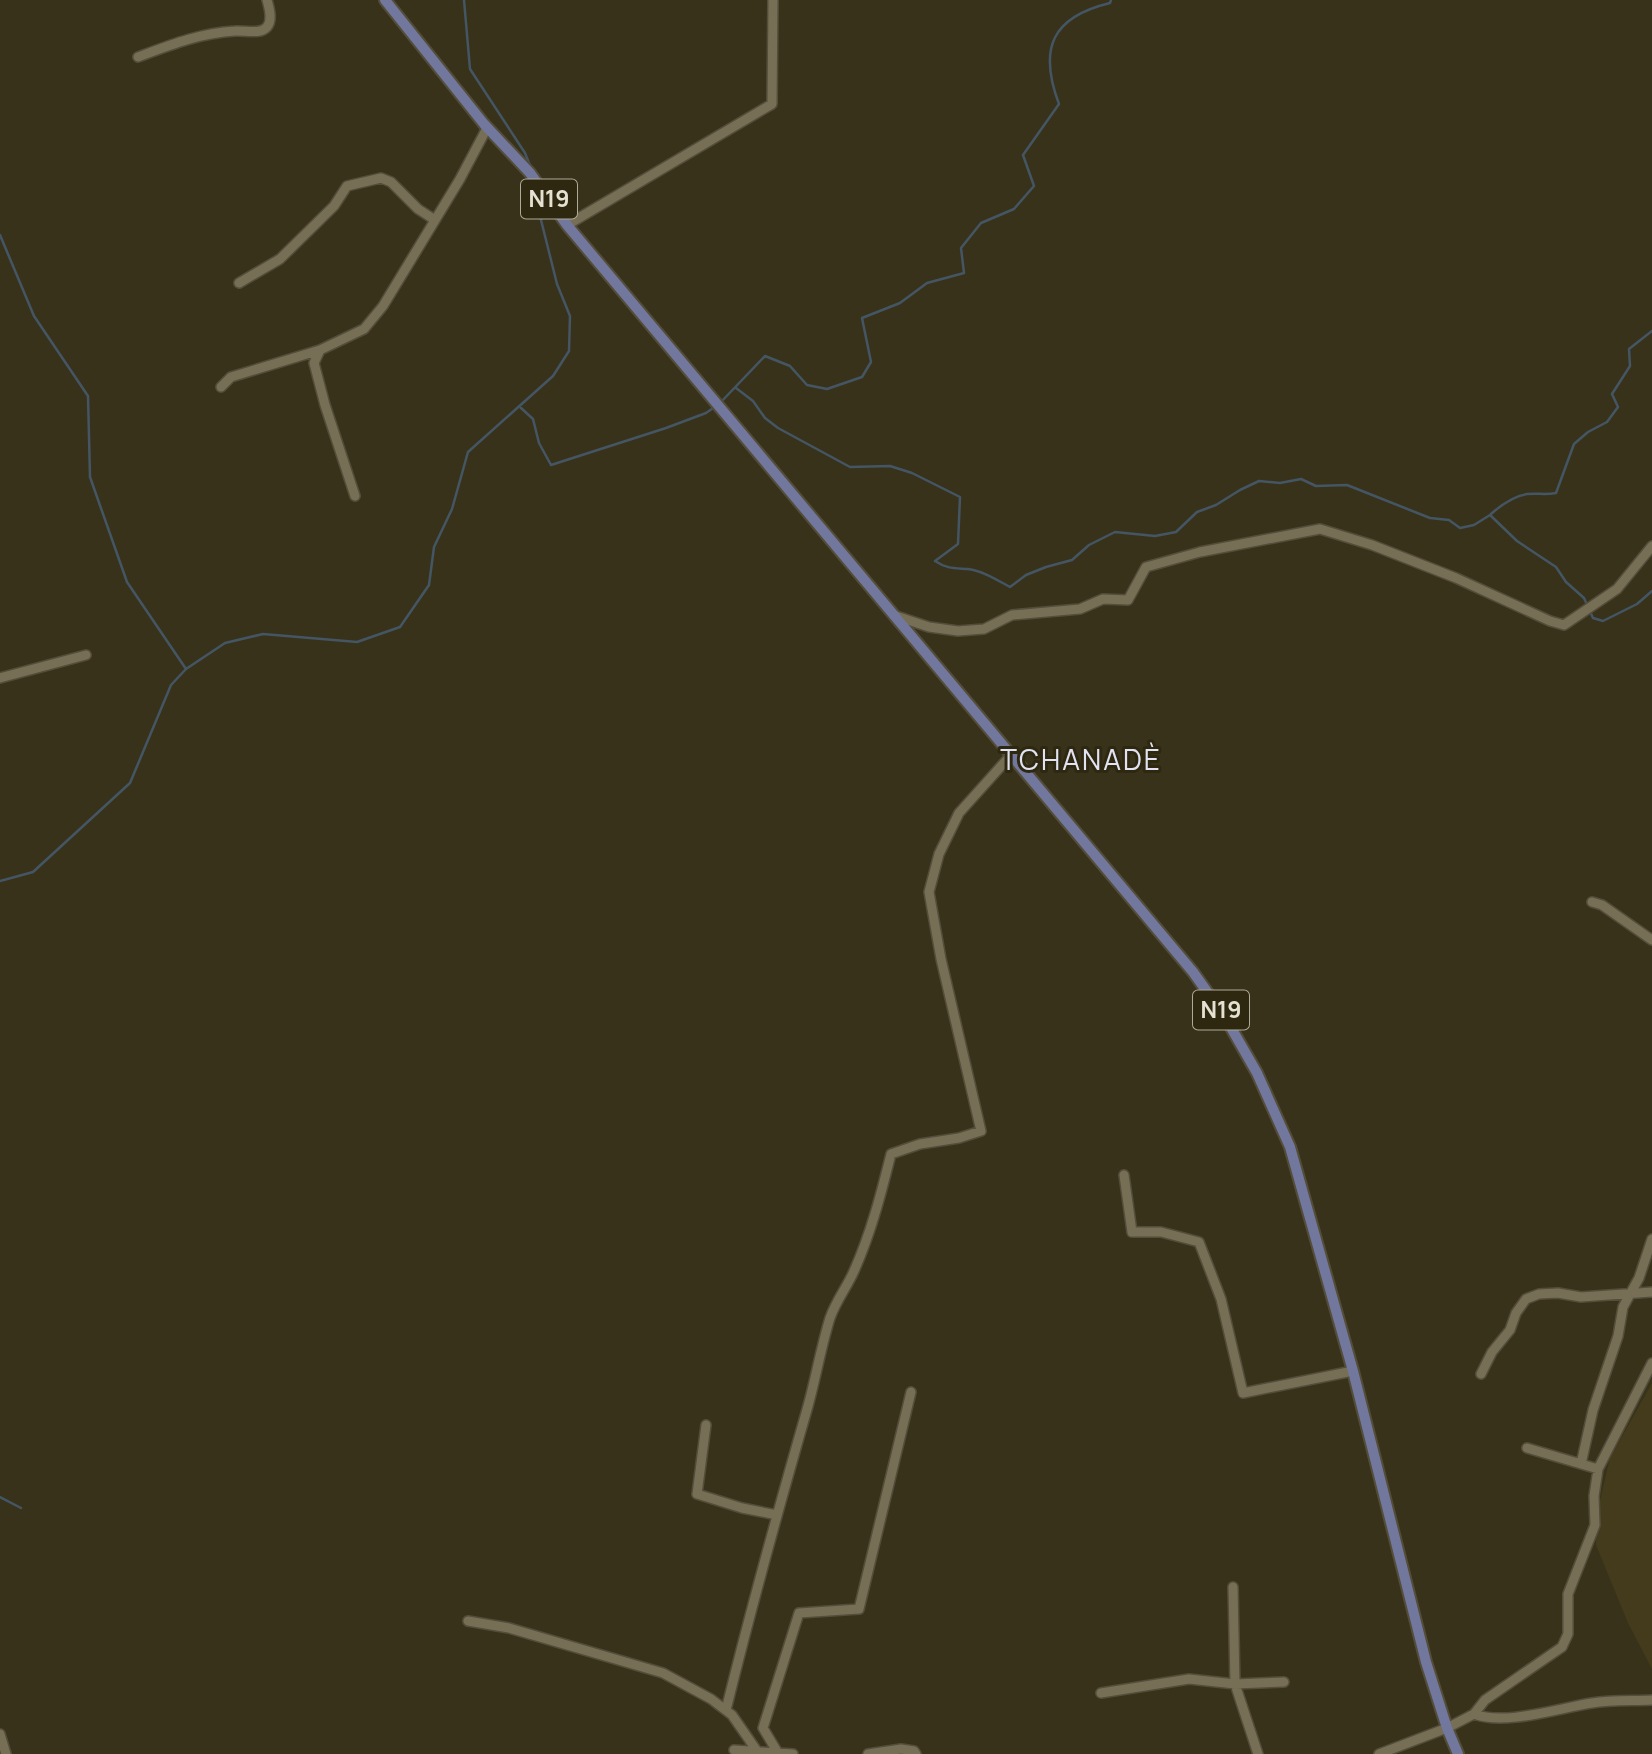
<svg xmlns="http://www.w3.org/2000/svg" width="1652" height="1754" font-family="Manrope,sans-serif">
	<style>
		.built { fill: #443b1d }
		.lines { fill: none; stroke-linecap: round; stroke-linejoin: round }
		.stream { stroke: #445564; stroke-width: 2.5 }
		.minor-casing { stroke: #534d3a; stroke-width: 12 }
		.major-casing { stroke: #534d3a; stroke-width: 14 }
		.minor { stroke: #766f56; stroke-width: 9 }
		.major { stroke: #72779d; stroke-width: 10 }
		.labels { text-anchor: middle; stroke-width: 6; stroke-linejoin: round; paint-order: stroke }
		.shield { fill: #2f2811; stroke: #aea998; stroke-width: 2 }
		.shield-label { font-size: 23px; font-weight: bold; fill: #e4e0d2 }
		.quarter-label { font-size: 28px; letter-spacing: 2px; fill: #e1e3f2; stroke: #2f2811 }
	</style>
	<rect width="100%" height="100%" fill="#39321b"/>
	<path class="built" d="M1652 1383V1669L1628 1623 1596 1545 1597 1513 1610 1458Z"/>
	<g class="lines">
		<path class="stream" d="M464 0 470 69 525 153 531 168
			M0 235 34 316 88 396 90 477 127 582 186 669
			M736 388 753 401 765 418 778 428 850 467 890 466 912 473 960 497 958 544 935 561C947 569 954 568 968 569 983 571 997 580 1010 587L1026 575 1046 567 1072 560 1089 545 1115 532 1155 536 1176 532 1197 512 1216 505 1240 490 1259 481 1280 483 1301 479 1316 486 1347 485 1430 518 1449 520 1460 528 1474 525 1490 515 1517 541 1556 567 1566 582 1584 598 1593 618 1603 621 1637 604 1652 591
			M721 402 765 356 790 366 807 385 827 389 862 377 871 362 862 318 900 303 927 283 964 273 961 248 981 223 1014 209 1034 186 1023 155 1059 104C1038 48 1052 17 1110 3L1111 0
			M521 408 533 419 539 443 551 465 666 428 706 413 716 406
			M1491 514C1500 506 1513 496 1527 494 1537 493 1546 495 1556 493L1574 444 1588 432 1607 422 1618 407 1612 394 1630 366 1629 349 1652 331
			M0 881 33 872 130 783 171 685 186 669 225 643 263 634 357 642 400 627 429 585 434 547 452 509 468 452 553 376 569 351 570 316 557 284 539 212 537 191
			M0 1497 21 1508"/>
		<g class="minor-casing">
			<path id="minor" d="M138 57C170 45 200 33 235 31 245 30 260 35 267 27 273 20 269 7 267 0
				M567 225 772 104 773 0
				M239 283 280 259 334 206 347 186 381 178 391 182 418 209 435 220
				M221 387 231 377 320 350
				M355 496 325 405 314 363 320 350 364 329 383 306 460 179 487 128
				M896 616 929 627 958 631 984 629 1012 615 1080 609 1103 599 1128 600 1146 567 1200 552 1320 529 1372 545 1456 578 1550 621 1564 625 1617 589 1652 546
				M0 678 86 655
				M1592 902 1602 905 1652 940
				M1124 1175 1132 1232H1161L1199 1242 1221 1299 1243 1393 1353 1371
				M1481 1374 1492 1352 1510 1330 1516 1313 1526 1299 1539 1294 1558 1293 1581 1297 1652 1292
				M706 1425 697 1494 742 1508 777 1515
				M1527 1448 1598 1469
				M1581 1464 1593 1410 1618 1336 1623 1307 1639 1278 1652 1239
				M1233 1587 1235 1684 1258 1754
				M468 1621 509 1628 663 1673 711 1699 732 1715 757 1751
				M1101 1693 1189 1679 1235 1684 1284 1682
				M726 1710C751 1608 779 1507 808 1406 816 1377 821 1347 830 1318 836 1301 847 1287 854 1271 871 1233 881 1194 891 1154L920 1144 959 1138 981 1131 941 959 929 892 939 854 959 813 1012 754
				M1474 1714C1505 1726 1559 1708 1592 1703 1611 1700 1632 1701 1652 1700
				M0 1734 6 1754
				M734 1750 793 1754
				M778 1753 763 1728 799 1613 859 1609 911 1392
				M868 1754 901 1749 914 1751 916 1754
				M1379 1754 1447 1728 1474 1714 1485 1700 1562 1647 1568 1634V1594L1595 1525 1594 1496 1598 1469 1652 1363"/>
		</g>
		<g class="major-casing">
			<path id="major" d="M385 0 484 124 530 173 567 225 1193 972 1225 1017 1257 1073 1290 1147 1353 1371 1426 1662 1447 1728 1458 1754"/>
		</g>
		<use href="#minor" class="minor"/>
		<use href="#major" class="major"/>
	</g>
	<g class="labels">
		<g class="shield">
			<rect x="521" y="179.5" width="56" height="39" rx="5"/>
			<rect x="1193" y="990.5" width="56" height="39" rx="5"/>
		</g>
		<g class="shield-label">
			<text x="549" y="207">N19</text>
			<text x="1221" y="1018">N19</text>
		</g>
		<g class="quarter-label">
			<text x="1081" y="770">TCHANADÈ</text>
		</g>
	</g>
</svg>
